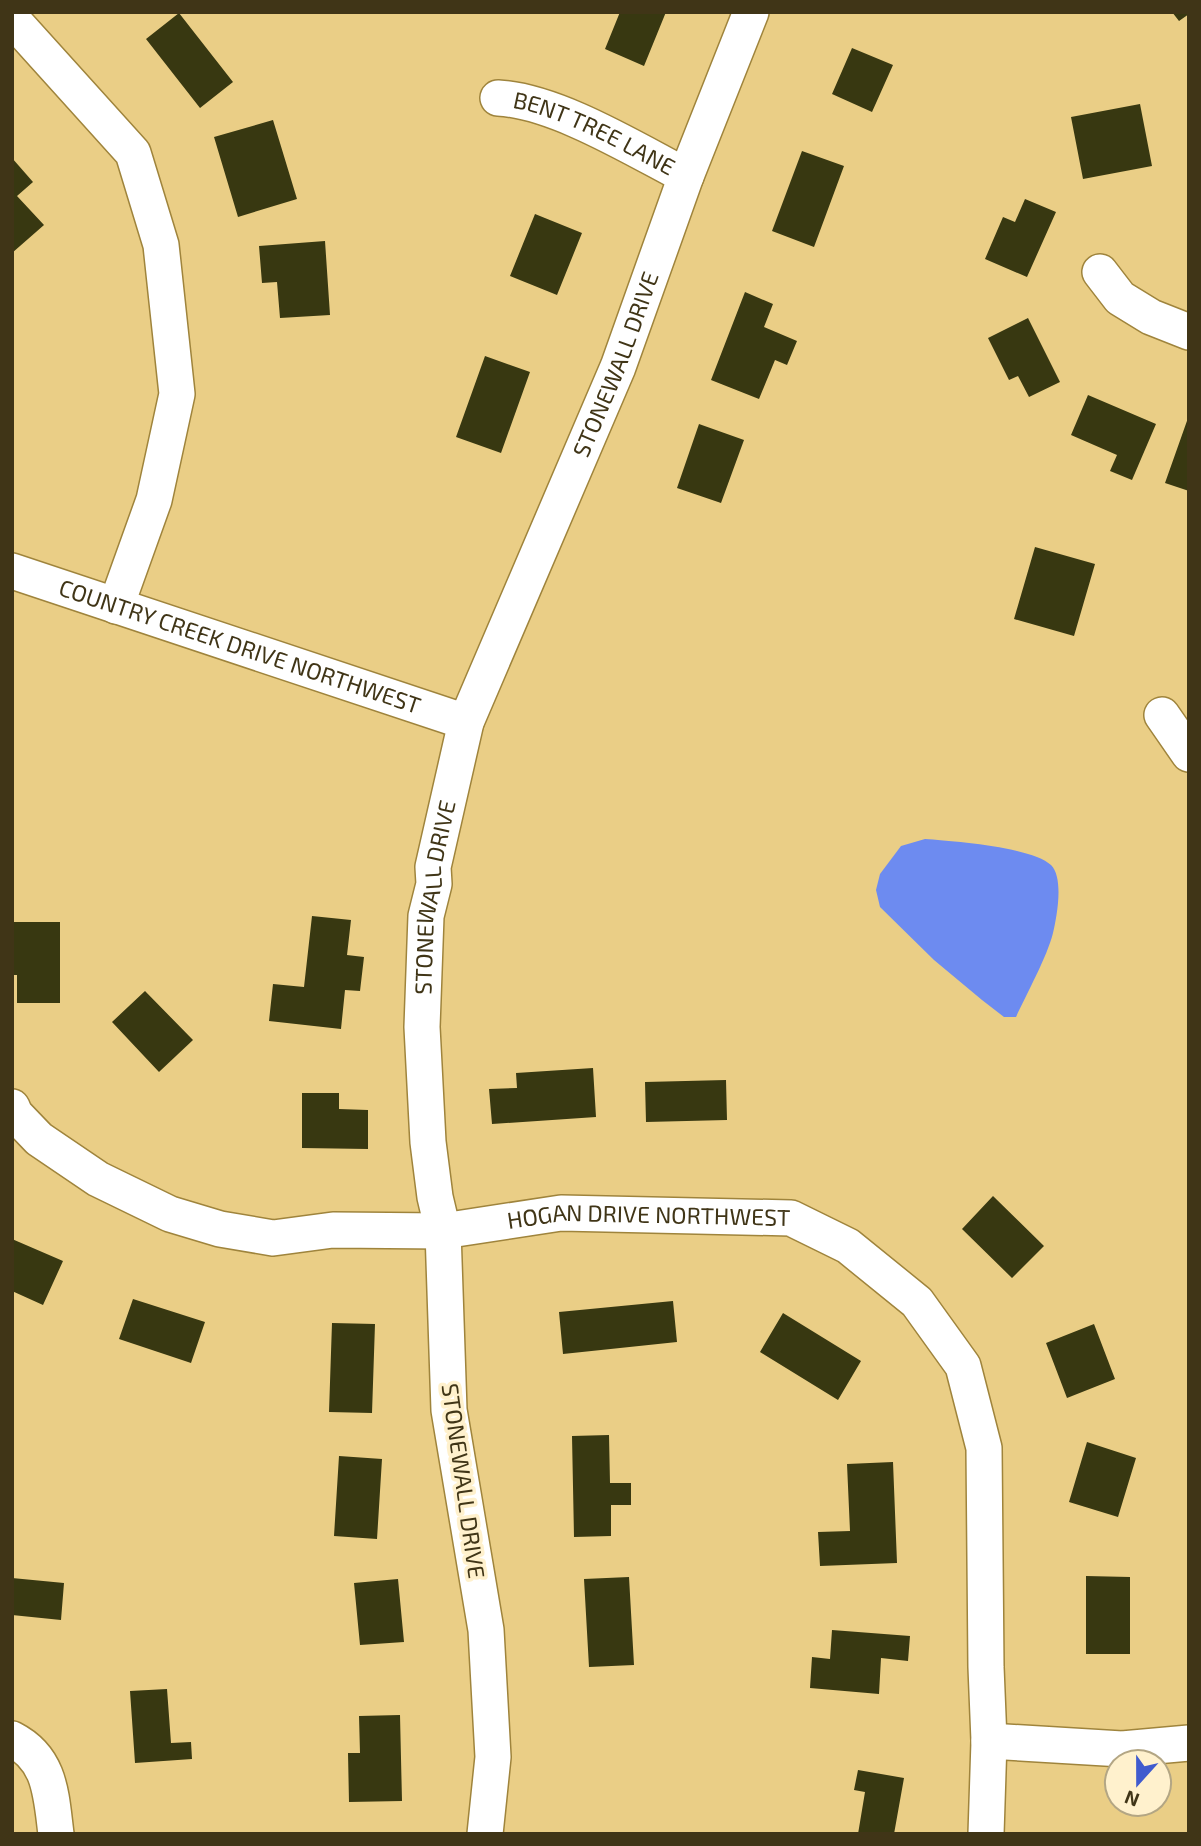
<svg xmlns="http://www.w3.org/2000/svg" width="1201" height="1846" font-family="'Exo 2',sans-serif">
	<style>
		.water { fill: #6d8bf0 }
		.building { fill: #383811 }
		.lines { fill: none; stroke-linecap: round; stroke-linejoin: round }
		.minor-casing { stroke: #9f843c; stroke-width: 38 }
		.minor { stroke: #fff; stroke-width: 35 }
		.labels { text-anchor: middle; stroke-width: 7; stroke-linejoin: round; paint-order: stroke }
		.street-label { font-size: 23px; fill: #403517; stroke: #fff1cd }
	</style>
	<rect width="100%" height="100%" fill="#eace86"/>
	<path class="water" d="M925 839C953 841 1032 847 1051 865 1064 878 1057 916 1053 933 1047 957 1027 993 1016 1017H1004L982 1000 934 960 880 907 876 890 880 874 901 846Z"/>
	<path class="building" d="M620 12H666L644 66 605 49Z
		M1172 12H1189V14L1179 21Z
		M179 13 233 82 200 108 146 39Z
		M852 48 893 65 872 112 832 94Z
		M1140 104 1152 166 1083 179 1071 117Z
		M273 120 297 199 238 217 214 137Z
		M802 151 844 166 814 247 772 231Z
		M12 158 33 182 17 196 44 225 12 253Z
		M1025 199 1056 212 1027 277 985 259 1003 217 1015 222Z
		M535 214 582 233 557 295 510 276Z
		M325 241 330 315 280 318 277 282 262 283 259 246Z
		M745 292 773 304 764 327 797 341 787 365 775 360 759 399 711 380Z
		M1028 318 1060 382 1029 397 1018 376 1009 380 988 338Z
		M485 356 530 372 501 453 456 437Z
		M1088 395 1156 424 1132 480 1110 471 1117 455 1071 435Z
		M1188 418H1189V491L1165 483Z
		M699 424 744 440 721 503 677 488Z
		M1035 547 1095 564 1074 636 1014 619Z
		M312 916 351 920 347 955 364 957 360 991 345 990 341 1029 269 1021 273 984 304 987Z
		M12 922H60V1003H17V975H12Z
		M145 991 193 1040 159 1072 112 1022Z
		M593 1068 596 1117 492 1124 489 1089 517 1088 516 1073Z
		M726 1080 727 1120 646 1122 645 1082Z
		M302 1093H339V1109L368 1110V1149L302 1148Z
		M993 1196 1044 1246 1012 1278 962 1229Z
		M12 1239 63 1261 43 1305 12 1291Z
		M133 1299 205 1322 191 1363 119 1339Z
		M673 1301 677 1342 563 1354 559 1312Z
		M783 1313 861 1361 838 1400 760 1352Z
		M332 1323 375 1324 372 1413 329 1412Z
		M1094 1324 1115 1379 1067 1398 1046 1343Z
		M609 1435 610 1483H631V1505H611V1536L574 1537 572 1436Z
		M1087 1442 1136 1458 1118 1517 1069 1502Z
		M339 1456 382 1459 377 1539 334 1536Z
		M893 1462 897 1563 820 1566 818 1532 850 1531 847 1464Z
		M1086 1576 1130 1577V1654H1086Z
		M629 1577 634 1665 589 1667 584 1579Z
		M12 1578 64 1583 61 1620 12 1615Z
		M398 1579 404 1642 360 1645 354 1583Z
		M832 1630 910 1636 908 1661 881 1658 879 1694 810 1688 812 1657 830 1659Z
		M167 1689 171 1743 191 1742 192 1759 135 1763 130 1691Z
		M400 1715 402 1801 349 1802 348 1753H360L359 1716Z
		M858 1770 904 1778 894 1834H858L865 1792 854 1790Z"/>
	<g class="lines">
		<g class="minor-casing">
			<g id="minor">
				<path d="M12 19 133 153 161 245 177 394 154 500 116 606"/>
				<path id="s1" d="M498 98C556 101 634 149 686 176"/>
				<path d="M1100 272 1120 298 1151 317 1189 332"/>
				<path id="s2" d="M12 571 466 722"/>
				<path d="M1162 715 1189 754"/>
				<path id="s3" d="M12 1107 15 1114 39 1139 98 1179 170 1214 220 1229 273 1238 333 1230 443 1231 561 1213 791 1218 848 1246 917 1302 963 1366 984 1448 986 1667 989 1741 986 1834"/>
				<path d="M12 1739C51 1759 51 1795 56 1834"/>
				<path d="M989 1741 1122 1749 1189 1743"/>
				<path id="s4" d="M485 1834 493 1757 486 1630 449 1410 443 1231 435 1197 428 1142 422 1027 426 916 434 884 433 867 466 722 618 367 686 176 751 12"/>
			</g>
		</g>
		<use href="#minor" class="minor"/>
	</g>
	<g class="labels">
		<g class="street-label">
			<text dy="8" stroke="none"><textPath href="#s1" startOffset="103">BENT TREE LANE</textPath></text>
			<text dy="8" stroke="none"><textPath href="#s4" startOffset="1510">STONEWALL DRIVE</textPath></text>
			<text dy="8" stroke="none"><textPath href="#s2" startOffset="240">COUNTRY CREEK DRIVE NORTHWEST</textPath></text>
			<text dy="8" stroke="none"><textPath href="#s4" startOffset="943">STONEWALL DRIVE</textPath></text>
			<text dy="8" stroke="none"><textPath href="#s3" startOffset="677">HOGAN DRIVE NORTHWEST</textPath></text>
			<text transform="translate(463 1481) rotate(82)" y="8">STONEWALL DRIVE</text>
		</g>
	</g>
	<rect width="1201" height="1846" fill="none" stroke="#403517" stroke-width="28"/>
	<g transform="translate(1138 1783) rotate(201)"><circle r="33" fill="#fff1cd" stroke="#b3a684" stroke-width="2"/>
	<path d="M0-5L12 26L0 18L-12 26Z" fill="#405bce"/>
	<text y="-10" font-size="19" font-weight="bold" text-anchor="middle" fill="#403517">N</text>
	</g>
</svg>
